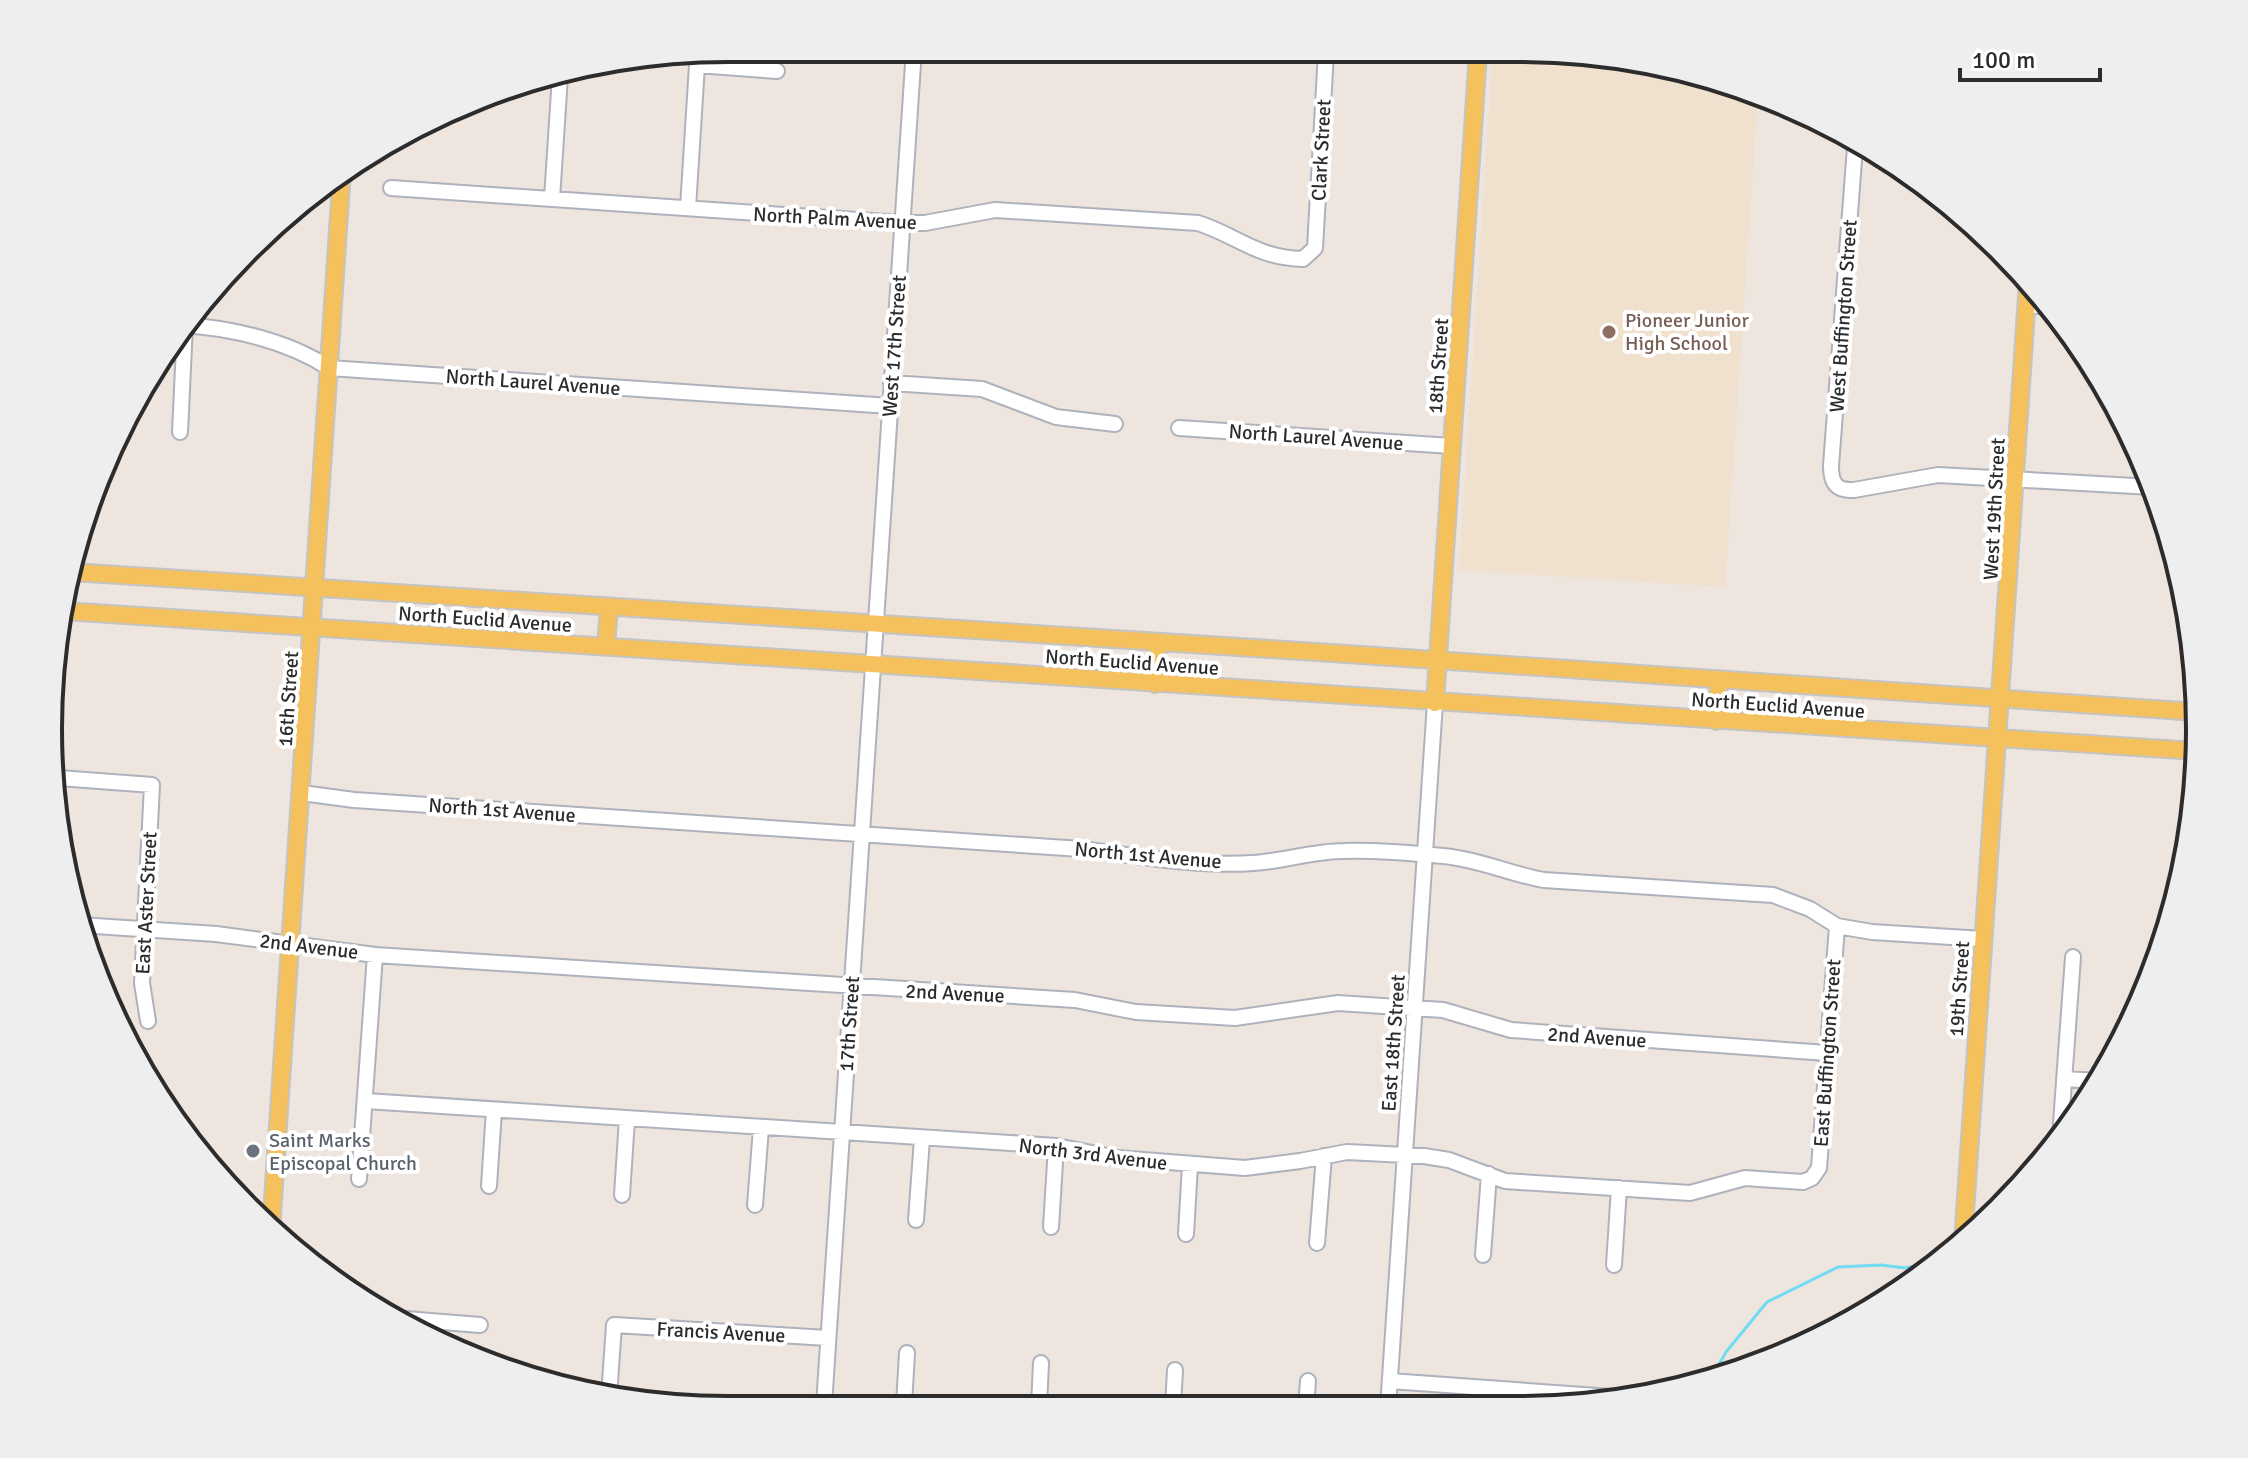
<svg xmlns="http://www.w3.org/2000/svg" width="2248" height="1458" font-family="Signika,sans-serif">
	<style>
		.education { fill: #efe1cd }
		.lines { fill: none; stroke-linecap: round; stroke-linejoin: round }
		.stream { stroke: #6fdcf2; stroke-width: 3 }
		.minor-casing { stroke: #aeb2bc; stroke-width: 18 }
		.major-casing { stroke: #c4c4c4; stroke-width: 20 }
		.minor { stroke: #fff; stroke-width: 14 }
		.major { stroke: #f4c15c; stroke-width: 16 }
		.education-dot { fill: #8d6e63; stroke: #fff; stroke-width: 3 }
		.worship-dot { fill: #6b7280; stroke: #fff; stroke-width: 3 }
		.labels { text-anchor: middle; stroke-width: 8; stroke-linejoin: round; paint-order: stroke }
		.street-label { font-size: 20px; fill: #2c2c2c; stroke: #fff }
		.education-label { font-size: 20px; fill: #785e54; stroke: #fff; text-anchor: start }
		.worship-label { font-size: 20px; fill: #5b616d; stroke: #fff; text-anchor: start }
		.rim { fill: none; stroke: #2c2c2c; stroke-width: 4 }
	</style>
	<rect width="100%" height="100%" fill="#eee5de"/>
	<path class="education" d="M1493 53 1608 54 1758 94 1725 587 1459 570Z"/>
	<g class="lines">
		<path class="stream" d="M1709 1382 1726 1352 1767 1302 1838 1267 1881 1265 1905 1268 1944 1260"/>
		<g class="minor-casing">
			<path id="minor" d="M697 65 777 71
				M1855 147 1831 466C1831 483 1836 491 1854 490L1938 475 2152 487
				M391 188 902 223H925L995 210 1198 223C1238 236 1257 258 1303 259L1315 248 1326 52
				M552 199 560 76
				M688 208 697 65 701 53
				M2027 305 2052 307
				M183 325C232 328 288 341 329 368L890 406
				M891 383 982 389 1056 417 1115 424
				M1179 428 1452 446
				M180 432 185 325
				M59 778 152 785 142 983 148 1021
				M302 793 354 800 1081 849C1138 856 1196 867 1253 863 1284 861 1314 851 1344 851 1377 850 1411 853 1443 856 1478 859 1510 874 1544 880L1773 895 1810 909 1837 926 1872 932 1983 939
				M80 925 216 934 375 955 1075 1000 1136 1012 1235 1018 1338 1003 1443 1010 1511 1030 1827 1053
				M2064 1079 2100 1081
				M366 1101 1056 1146 1118 1158 1245 1168 1300 1161 1347 1152 1424 1156 1449 1160 1505 1181 1690 1193 1745 1178 1803 1182 1812 1178 1819 1168 1837 926
				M2060 1137 2073 957
				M359 1179 375 955
				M489 1186 494 1110
				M622 1195 627 1119
				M755 1205 761 1128
				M916 1220 922 1139
				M1051 1227 1056 1146
				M1186 1234 1190 1165
				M1317 1243 1324 1156
				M1483 1255 1489 1174
				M1614 1265 1619 1188
				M406 1319 480 1325
				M1390 1381 1625 1398
				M609 1396 614 1325 828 1338
				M824 1405 914 49
				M904 1405 907 1353
				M1039 1406 1041 1363
				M1173 1407 1175 1370
				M1306 1407 1308 1381
				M1388 1408 1435 703
				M1526 1408V1392"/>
		</g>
		<g class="major-casing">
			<path id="major" d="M72 572 1332 653 2198 712
				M64 611 2196 751
				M606 646 609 607
				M1155 684 1158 642
				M1435 703 1478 53
				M1716 721 1719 680
				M271 1230 342 170
				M1963 1242 2028 282"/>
		</g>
		<use href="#minor" class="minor"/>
		<use href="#major" class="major"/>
	</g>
	<circle class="education-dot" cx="1609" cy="332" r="8"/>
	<circle class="worship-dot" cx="253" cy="1151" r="8"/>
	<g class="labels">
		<g class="street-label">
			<text transform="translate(1321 150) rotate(-87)" y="7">Clark Street</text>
			<text transform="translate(835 218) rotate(3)" y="7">North Palm Avenue</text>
			<text transform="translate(1843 316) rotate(-86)" y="7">West Buffington Street</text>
			<text transform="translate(894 346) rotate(-86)" y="7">West 17th Street</text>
			<text transform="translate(1438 366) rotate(-86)" y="7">18th Street</text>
			<text transform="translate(533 382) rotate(4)" y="7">North Laurel Avenue</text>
			<text transform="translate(1316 437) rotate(4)" y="7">North Laurel Avenue</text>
			<text transform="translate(1994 509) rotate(-87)" y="7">West 19th Street</text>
			<text transform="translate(485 619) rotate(4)" y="7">North Euclid Avenue</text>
			<text transform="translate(1132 662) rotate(4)" y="7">North Euclid Avenue</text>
			<text transform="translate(288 699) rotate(-86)" y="7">16th Street</text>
			<text transform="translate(1778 705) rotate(4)" y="7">North Euclid Avenue</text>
			<text transform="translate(502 810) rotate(4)" y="7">North 1st Avenue</text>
			<text transform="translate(1148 855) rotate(5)" y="7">North 1st Avenue</text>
			<text transform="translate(146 903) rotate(-87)" y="7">East Aster Street</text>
			<text transform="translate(309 946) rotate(7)" y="7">2nd Avenue</text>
			<text transform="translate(1959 989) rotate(-86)" y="7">19th Street</text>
			<text transform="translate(955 993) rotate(3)" y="7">2nd Avenue</text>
			<text transform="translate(849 1024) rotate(-86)" y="7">17th Street</text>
			<text transform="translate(1597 1037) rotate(4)" y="7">2nd Avenue</text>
			<text transform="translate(1393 1043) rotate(-86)" y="7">East 18th Street</text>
			<text transform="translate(1827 1053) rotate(-86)" y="7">East Buffington Street</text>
			<text transform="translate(1093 1154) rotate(7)" y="7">North 3rd Avenue</text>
			<text transform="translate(721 1332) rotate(3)" y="7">Francis Avenue</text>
		</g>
		<g class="education-label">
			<text x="1625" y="327">Pioneer Junior<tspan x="1625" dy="23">High School</tspan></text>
		</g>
		<g class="worship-label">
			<text x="269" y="1147">Saint Marks<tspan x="269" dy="23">Episcopal Church</tspan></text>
		</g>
	</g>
	<path d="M0 0H2248V1458H0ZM729 62H1519A667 667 0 0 1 2186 729V729A667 667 0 0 1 1519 1396H729A667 667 0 0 1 62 729V729A667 667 0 0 1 729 62Z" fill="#eee" fill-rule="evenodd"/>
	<path class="rim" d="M729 62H1519A667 667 0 0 1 2186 729V729A667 667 0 0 1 1519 1396H729A667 667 0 0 1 62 729V729A667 667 0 0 1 729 62Z"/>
	<path d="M1960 68v12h140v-12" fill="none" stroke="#2c2c2c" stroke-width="4"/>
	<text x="1972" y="68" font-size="24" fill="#2c2c2c" stroke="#ffffff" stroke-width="6" paint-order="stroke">100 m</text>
</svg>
